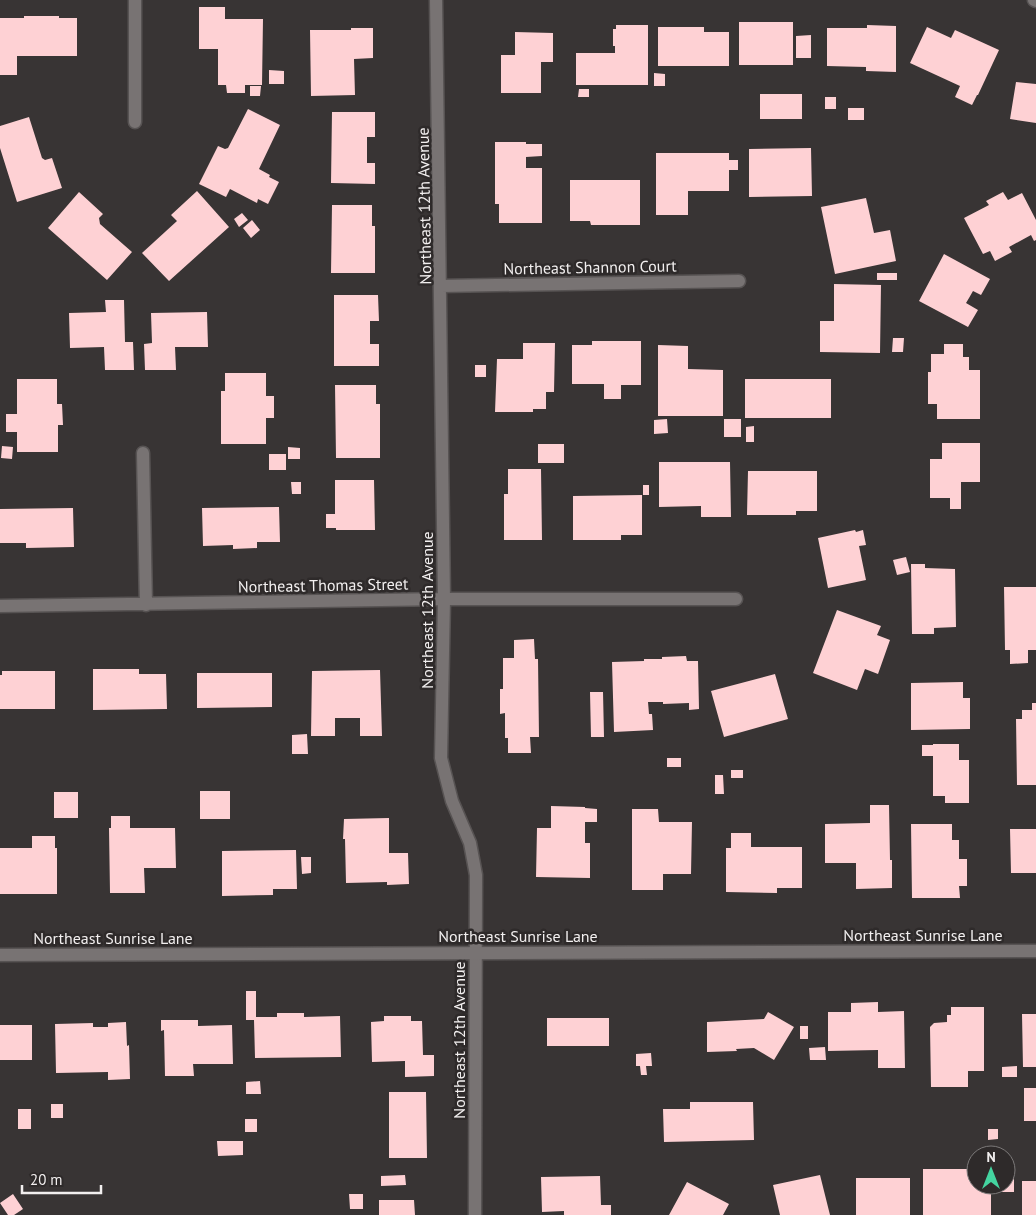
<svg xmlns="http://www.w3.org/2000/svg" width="1036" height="1215" font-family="'PT Sans',sans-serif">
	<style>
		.building { fill: #fed1d4 }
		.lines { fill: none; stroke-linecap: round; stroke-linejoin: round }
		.minor-casing { stroke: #575353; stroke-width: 15 }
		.tertiary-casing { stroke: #575353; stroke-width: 15 }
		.minor { stroke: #787373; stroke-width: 12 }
		.tertiary { stroke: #787373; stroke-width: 12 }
		.labels { text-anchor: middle; stroke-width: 5; stroke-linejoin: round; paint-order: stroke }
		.street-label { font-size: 16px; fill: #f2efef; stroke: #2e2a2a }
	</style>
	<rect width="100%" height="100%" fill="#383434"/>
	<path class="building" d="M199 7H225V19H263L262 85H245V93H227L226 85H218V49H199Z
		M24 16H59V18H77V56H17V75H0V18H24Z
		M739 22H793V65H739Z
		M616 25H648V85H576V53H615V46H613V29H616Z
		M867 25 896 26V72L866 71V67L827 66V28H867Z
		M658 27H704V32H729V66H658Z
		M927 27 951 38 955 30 999 50 978 95H977L972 105 955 97 960 86 910 63Z
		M351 28H373V58L354 59 355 95 311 96 310 30H351Z
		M515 32 553 33V62H541V93H501V55H515Z
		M811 35V58H796V36Z
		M269 70 284 71V84H269Z
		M654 73 665 74V86H654Z
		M1016 82 1036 84V123L1010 119Z
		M250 86H261L260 96H250Z
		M579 89H589V97H578Z
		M760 94H802V119H760Z
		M825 97H836V109H825Z
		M848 108H864V120H848Z
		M248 109 280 125 259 169 270 175 269 177 279 182 268 204 258 199 257 203 230 189 226 197 199 184 218 146 225 149 228 148Z
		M332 112H375V137H367V163H375V184L331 183Z
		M29 117 42 158 45 160 52 158 62 188 17 202 0 148V126Z
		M495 142H526V144H542V156L526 157V168H542V223H499V204H495Z
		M811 148 812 196 749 197V149Z
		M656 153H729V160H738V170H729V191H688V215H656Z
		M570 180H640V225H591L590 221H570Z
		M197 191 229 227 169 281 142 253 177 221 171 215Z
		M79 192 103 214 99 218 100 224 132 252 107 280 48 228Z
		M1003 192 1008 200 1022 193 1036 220V240L1034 241 1031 235 1009 247 1012 252 995 261 990 251 983 254 964 218 989 205 986 201Z
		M866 198 874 233 890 230 896 261 835 274 821 207Z
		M332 205H372V226H375V273H331Z
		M242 213 248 220 239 227 234 219Z
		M252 220 260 230 251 238 243 228Z
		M944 254 990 279 981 295 973 291 969 298 966 303 978 310 968 327 919 301Z
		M877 273H897V280H877Z
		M834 284 881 285 880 353 820 352V321H834Z
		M334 295H378L379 321H370V344H379V366H334Z
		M105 300H124L125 342H133L134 370H105L104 347 70 348 69 313 106 312Z
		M207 312 208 347H175L176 370H145L144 344 152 343 151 313Z
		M893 338H904L903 352H892Z
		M592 341H641V385H621V399H604V384H572V345H592Z
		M523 343H555L554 392H546V409H533V412H495L497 359H523Z
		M944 344H963V357H969V370H980V419H937V404H928V372H931V354H944Z
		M658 345 688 346V369L723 370V416H658Z
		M475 365H486V377H475Z
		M225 373H266V396H274V418H266V444H221V391H225Z
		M17 379H57V404H62L63 425H58V452H17V432H6V414H17Z
		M745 379H831V418H745Z
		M335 385H376V404H380V458H336Z
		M667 419 668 433 654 434V420Z
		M724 419H741V437H724Z
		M754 426V442H746V427Z
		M942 443H980V482H961V509H950V498H930V459H942Z
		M538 444H564V463H538Z
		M2 446 13 447 12 459 1 458Z
		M288 447 300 448V459H288Z
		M269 454H286V470H269Z
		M659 462H730L731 517H701V506L659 507Z
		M508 469H541L542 540H504V494H508Z
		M748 471H817V511H796V515H747Z
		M335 480H374L375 530H336V528H326V514H335Z
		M291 482H301V494H292Z
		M643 485H649V495H643Z
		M642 495V535H621V540H573V496Z
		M279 507 280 542H257V548L233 549V545L203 546 202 508Z
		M73 508 74 547 26 548V543H0V509Z
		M855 530 856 532 863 530 866 545 859 546 866 580 828 588 818 538Z
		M906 557 910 572 897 575 893 560Z
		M911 564H925V568L955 569 956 627 934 628V634H912Z
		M1004 587H1036V650H1028V663L1010 664V650H1005Z
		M837 610 881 626 877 635 890 640 878 674 865 669 857 690 813 673Z
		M534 639 535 659H538L539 737H530L531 753H508V738H505V713L500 714V689H503V658H514V640Z
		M686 656 687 661H698L699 709 689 710V703L663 704V702H648L649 714H652L653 730 614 732 612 662 644 661V659H662V657Z
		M93 669H139V674H166L167 709 93 710Z
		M380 670 382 736H360V718H335V736H311L312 671Z
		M2 671H55V709H0V675H2Z
		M197 673H272V707L197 708Z
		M775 674 788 719 724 737 711 691Z
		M963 682V698H970V729L911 730V683Z
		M590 692H603L604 737H591Z
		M1032 703H1036V785H1017L1016 719H1022V710H1032Z
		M307 734 308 754H292V735Z
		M933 744H959V760H969V803H945V796H933V756H922V745H933Z
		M667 758H681V767H667Z
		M731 770H743V778H731Z
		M715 775H723L724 794H715Z
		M200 791H230V819H200Z
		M54 792H78V818H54Z
		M870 805H889L890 860H892V888L856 889V863H825V824L870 823Z
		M551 806 585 807V808L597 809V822H585V843H590V878L536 877 537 828H551Z
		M632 809H658L659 822H692L691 874H663V890H632Z
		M111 816H130V828H175L176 868H144L145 893H110L109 828H111Z
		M389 818V853H408L409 884 387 885V882L346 883 345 839H343L344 819Z
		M911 824H952V840H959V859H967V886H959L960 898H912Z
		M1010 829H1036V873H1011Z
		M731 833H751V847H802V888H777V893L726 892V848H731Z
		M32 836H55V848H57V894H0V848H32Z
		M296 850 297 889H273V895L222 896V851Z
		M301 857H311V873L302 874Z
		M246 991H256V1017H277V1013H304V1017L340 1016 341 1057 255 1058 254 1020H246Z
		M878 1002V1012L904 1011 905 1068H878V1050L828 1051V1012H851V1003Z
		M951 1007H984V1071H968V1087H931L930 1027 934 1023 947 1022V1015H951Z
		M768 1012 794 1027 774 1060 754 1048 736 1049 737 1051 707 1052V1022L764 1019Z
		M1022 1014H1036V1067H1023Z
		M384 1016H411V1021H422L423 1055H434V1076L405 1077V1061L372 1062 371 1022 384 1021Z
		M547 1018H609V1046H547Z
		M161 1020H198V1026L232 1025 233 1064H193L194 1076H165L164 1030 161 1031Z
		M126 1022 127 1046 129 1045 130 1079 108 1080V1072L56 1073 55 1024 93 1023V1027H108V1023Z
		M0 1025H32V1060H0Z
		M800 1026H808V1039H800Z
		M825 1047 826 1060H810L809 1048Z
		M651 1053 652 1066H646L647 1075H641L640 1066H636V1054Z
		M1017 1066V1077H1002V1067Z
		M260 1081 261 1094H246V1082Z
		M1024 1088H1036V1121H1024Z
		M389 1092H426L427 1158H389Z
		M690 1102H753L754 1140 664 1142 663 1109H690Z
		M51 1104H63V1118H51Z
		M18 1109H31V1129H18Z
		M245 1119H257V1132H245Z
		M988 1129H998V1139L988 1140Z
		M217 1141H243V1155L218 1156Z
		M923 1169H973L974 1185H991V1215H923Z
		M1006 1172H1014V1192H1000V1185H1006Z
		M405 1175 406 1185 381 1186V1176Z
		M820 1175 830 1215H780L773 1185Z
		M600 1176 601 1205H611V1215H564V1211L542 1212 541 1177Z
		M856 1178H910V1215H856Z
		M1022 1181H1036V1215H1022Z
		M687 1182 729 1204 723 1215H669Z
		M13 1194 23 1209 14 1215H8L0 1203Z
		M349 1194H363V1209H350Z
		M379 1200H414L415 1215H379Z"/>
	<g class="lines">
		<g class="minor-casing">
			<path id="minor" d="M135 0V122
				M436 0 444 599 441 758 452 801 470 843 476 875 475 1215
				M1034 0 1036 1
				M441 286 739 281
				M143 453 146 605
				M0 606 444 599H736"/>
		</g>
		<g class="tertiary-casing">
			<path id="tertiary" d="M0 955 1036 951"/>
		</g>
		<use href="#minor" class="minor"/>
		<use href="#tertiary" class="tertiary"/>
	</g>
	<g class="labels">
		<g class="street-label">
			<text transform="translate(424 206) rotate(-91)" y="6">Northeast 12th Avenue</text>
			<text transform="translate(590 267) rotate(-1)" y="6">Northeast Shannon Court</text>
			<text transform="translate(323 585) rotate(-1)" y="6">Northeast Thomas Street</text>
			<text transform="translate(427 610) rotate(-90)" y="6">Northeast 12th Avenue</text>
			<text x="923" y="941">Northeast Sunrise Lane</text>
			<text x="518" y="942">Northeast Sunrise Lane</text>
			<text x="113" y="944">Northeast Sunrise Lane</text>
			<text transform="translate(459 1040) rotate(-90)" y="6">Northeast 12th Avenue</text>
		</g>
	</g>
	<g transform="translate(991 1170)"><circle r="24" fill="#2e2a2a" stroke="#7c7979"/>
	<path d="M0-4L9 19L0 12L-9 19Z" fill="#44d4a0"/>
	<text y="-8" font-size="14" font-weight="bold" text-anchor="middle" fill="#f2efef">N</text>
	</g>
	<path d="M22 1185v8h79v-8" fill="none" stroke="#f2efef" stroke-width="2.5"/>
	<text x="30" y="1185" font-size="15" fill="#f2efef" stroke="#2e2a2a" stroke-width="4" paint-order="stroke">20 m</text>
</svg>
